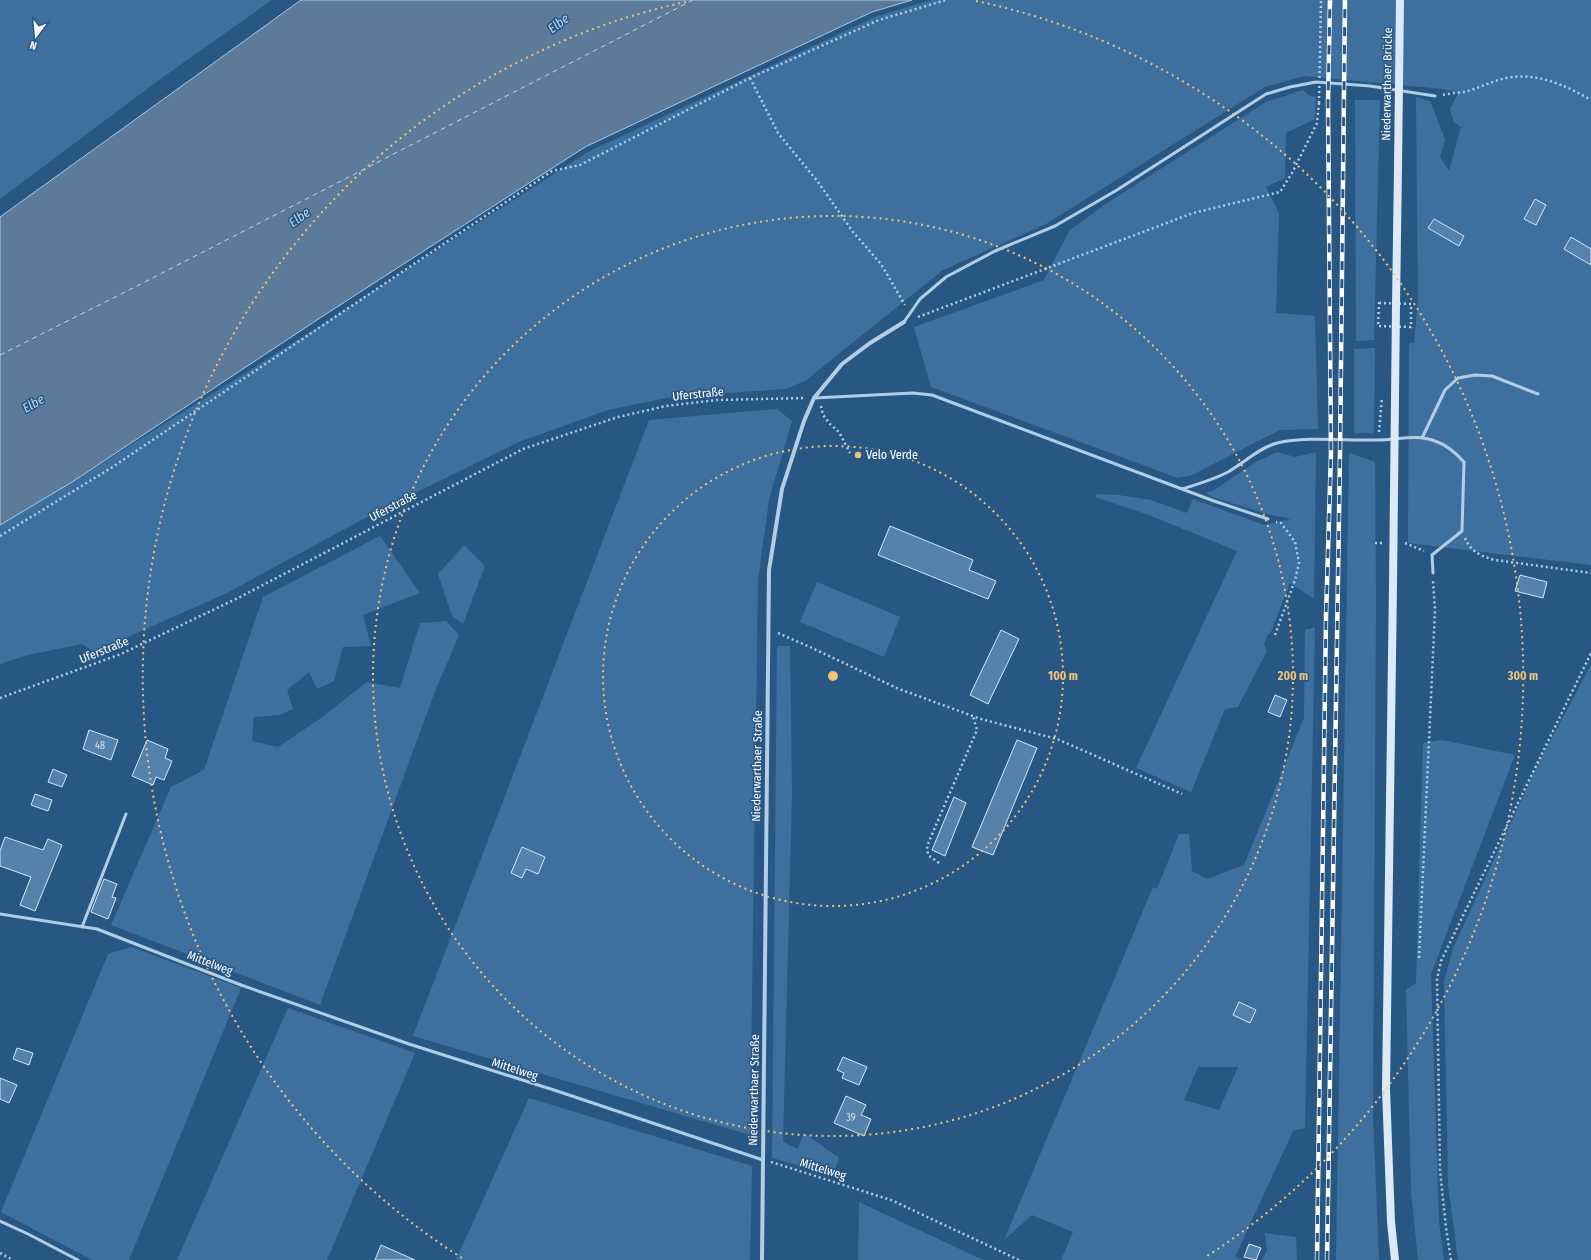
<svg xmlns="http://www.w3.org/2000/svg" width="1591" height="1260" font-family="'Fira Sans Condensed',sans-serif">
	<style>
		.green { fill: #3e709f; fill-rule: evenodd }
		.water { fill: #5c7b9a; stroke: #a7c9e7 }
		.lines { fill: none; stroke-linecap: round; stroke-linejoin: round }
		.ferry { stroke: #bed7ee; stroke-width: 1; stroke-dasharray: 5 4; stroke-linecap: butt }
		.building { fill: #5582ac; stroke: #d5e6f5 }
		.path { stroke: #b2cee7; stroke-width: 2.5; stroke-dasharray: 2 3; stroke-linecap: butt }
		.service { stroke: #b2cee7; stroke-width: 3 }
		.minor { stroke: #b2cee7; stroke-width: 4 }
		.secondary { stroke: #dce9f6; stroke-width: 8 }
		.rail-casing { stroke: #fff; stroke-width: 4.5 }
		.rail { stroke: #295783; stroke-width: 3; stroke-dasharray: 9; stroke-linecap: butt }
		.path-bridge { stroke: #b2cee7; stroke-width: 2.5; stroke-dasharray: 2 3; stroke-linecap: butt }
		.secondary-bridge { stroke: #dce9f6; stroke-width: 8 }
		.ring { fill: none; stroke: #eec479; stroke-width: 2; stroke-dasharray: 2 4 }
		.poi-dot { fill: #eec479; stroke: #295783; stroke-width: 1.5 }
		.labels { text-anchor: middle; stroke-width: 3; stroke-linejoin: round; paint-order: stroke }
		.number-label { font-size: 10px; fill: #d4e0ea }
		.street-label { font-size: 12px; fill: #fff; stroke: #295783 }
		.poi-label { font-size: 12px; fill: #fff; stroke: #295783; text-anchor: start }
		.water-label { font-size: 13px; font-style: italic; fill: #bed7ee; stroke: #295783 }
		.centre { fill: #eec479; stroke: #295783; stroke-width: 2 }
		.ring-label { font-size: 12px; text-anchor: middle; font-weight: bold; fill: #eec479; stroke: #295783; stroke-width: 3; stroke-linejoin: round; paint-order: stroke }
	</style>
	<rect width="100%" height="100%" fill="#295783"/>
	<path class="green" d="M0 0H272L159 80 0 199Z
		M932 0H1591V565L1408 543 1409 343H1414L1418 301 1416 97 1430 101 1445 139 1440 157 1449 171 1461 127 1454 122 1450 109 1458 93 1443 89 1304 76 1265 87 1046 224 943 270 805 381 785 389 671 397 608 410 519 442 378 511 227 593 94 652 82 644 28 655 0 664V525L72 482 304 336 588 152 877 16Z
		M1303 90 1310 96 1316 97 1315 119 1286 133 1285 178 1266 187 1279 213 1276 313 1315 316 1318 429 1280 430 1192 475 1178 478 931 387 914 327 1044 280 1069 231 1107 203 1266 102Z
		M1355 100H1380L1374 340 1356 341Z
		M1375 348 1374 433H1354V349Z
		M777 409 792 421 769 500 758 580 750 1135 413 1036 649 420Z
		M1277 452 1295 457 1316 452 1314 599 1290 583 1271 632 1267 636 1264 645 1267 651 1238 707 1225 709 1191 792 1136 768 1237 551 1149 515 1095 497 1096 494 1118 495 1151 500 1187 513 1193 499 1264 525 1291 519 1267 514 1212 497 1206 493 1214 490 1256 462Z
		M1349 453 1375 462 1376 600 1373 1115 1379 1260H1336Z
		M380 536 420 593 363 615 371 646 343 647 334 681 317 689 309 672 287 690 293 709 279 715 254 717 252 741 278 747 321 718 367 682 400 688 420 623 446 621 459 635 434 694 320 1005 111 925 171 787 204 770 263 597Z
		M464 545 485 566 463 624 452 616 438 574Z
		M817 582 900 617 884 657 800 622Z
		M1315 627 1305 1128 1293 1131 1235 1257 1241 1260H1061L1073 1232 1032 1215 1004 1240 1153 887 1157 889 1179 834H1189L1192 871 1207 879 1244 865 1304 718 1305 630ZM1198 1067H1238L1219 1110 1184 1100Z
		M777 646H790L792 793 783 1142 798 1149 804 1133 839 1158 833 1175 772 1158Z
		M1591 665V1260H1458L1448 1185 1444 981 1453 948 1539 762Z
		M1442 740 1515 755 1431 974 1439 1222 1444 1260H1418L1411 1191 1406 990 1416 983 1423 743Z
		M131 947 241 988 129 1260H92L1 1212 108 954Z
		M288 1008 415 1053 327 1260H177Z
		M529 1098 752 1166 750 1260H456Z
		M859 1202 981 1259 985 1260H858Z
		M1265 1233 1296 1237 1297 1260H1262L1267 1250Z"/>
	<path class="water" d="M301 0H912L872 12 585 147 326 314 72 482 0 525V217Z"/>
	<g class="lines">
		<path class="ferry" d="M0 355 135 287 693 0"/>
	</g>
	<path class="building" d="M1535 199 1546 205 1536 225 1524 219Z
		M1434 219 1464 236 1459 246 1428 228Z
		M1571 237 1591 249V265L1564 249Z
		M890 526 973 560 969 570 996 581 988 599 878 555Z
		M1520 575 1547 582 1543 598 1515 591Z
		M1001 630 1019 639 988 704 970 695Z
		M1275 695 1287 700 1280 717 1268 712Z
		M89 730 118 740 111 760 83 749Z
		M147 740 168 749 165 758 172 761 164 780 156 777 153 785 132 776Z
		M1017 740 1037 748 993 855 972 847Z
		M53 769 67 775 62 787 48 782Z
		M35 794 52 800 48 811 31 805Z
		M954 797 966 803 945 856 932 850Z
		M5 837 43 850 48 839 62 845 35 911 20 905 31 877 0 866V851Z
		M522 847 545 857 538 874 526 869 522 878 511 873Z
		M104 879 117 884 112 897 116 898 108 919 91 912Z
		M1239 1002 1256 1010 1250 1023 1233 1015Z
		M17 1048 33 1053 29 1065 13 1059Z
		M843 1057 867 1067 859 1085 842 1078 844 1073 837 1070Z
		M0 1078 17 1085 9 1103 0 1099Z
		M846 1096 866 1105 861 1115 871 1119 864 1136 834 1123Z
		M1249 1244 1261 1248 1256 1260 1244 1257Z
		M381 1245 415 1260H375Z"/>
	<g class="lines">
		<path class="path" d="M750 78 778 133 818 182 853 232 881 264 905 305
			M1443 95C1451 93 1460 93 1468 91 1481 87 1493 81 1506 78 1537 72 1565 85 1591 100
			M1379 303 1411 304V327L1378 326Z
			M918 317 1193 213 1280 192 1292 173 1317 123 1319 103
			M821 406 823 415 830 424 839 432 850 453
			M1379 432 1382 397
			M0 536 111 468 552 171 580 165 750 78 879 20 946 0
			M1465 538C1470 551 1482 557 1495 560L1591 573
			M1375 543H1382
			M1405 543 1424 551
			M778 633 812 648 899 689 981 719 1057 739 1182 794
			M1275 635 1295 580 1299 563 1295 542 1281 523 1276 522
			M0 698 121 654 240 597 523 449 618 417 666 406 717 400 804 398
			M939 863 928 855 927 846 977 730 973 716
			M1419 958 1435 610 1433 581
			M771 1162 891 1200 1019 1260
			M0 1253 13 1260
			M1451 1260 1446 1228 1440 1170 1437 979 1441 961 1591 653"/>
		<path class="service" d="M904 322 920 299 946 277 995 251 1055 226 1117 190 1266 94 1290 87 1316 82 1370 86 1435 96
			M814 398 913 393 932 395 1182 489C1198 484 1213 480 1228 472 1244 463 1259 448 1277 443 1306 436 1347 441 1378 440 1397 440 1416 434 1435 441 1447 445 1456 453 1464 462L1462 531 1432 555 1433 573
			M1422 438 1445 390 1458 378 1475 375 1492 376 1538 394
			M1182 489 1214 501 1268 519
			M0 914 97 929 241 985 409 1044 557 1091 763 1160
			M82 927 126 814
			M0 1221 28 1234 78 1260"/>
		<path class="minor" d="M762 1260 769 570 782 489 804 421 814 398 842 364 870 343 904 322"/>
		<path class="secondary" d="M1396 305 1398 167
			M1393 585 1386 1089 1391 1222 1395 1260"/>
		<g class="rail-casing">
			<path id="rail" d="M1317 1260 1326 617 1331 453 1328 103 1330 0
				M1327 1260 1340 453 1345 0"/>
		</g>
		<use href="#rail" class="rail"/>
		<path class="path-bridge" d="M1319 103 1321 0"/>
		<path class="secondary-bridge" d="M1398 167 1400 0
			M1393 585 1396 305"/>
	</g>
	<g class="ring">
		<circle cx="833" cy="676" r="230"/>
		<circle cx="833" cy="676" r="460"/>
		<path d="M462 1258A690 690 0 0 1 690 1M976 1A690 690 0 0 1 1204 1258"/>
	</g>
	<circle class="poi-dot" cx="858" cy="455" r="4"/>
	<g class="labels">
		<g class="number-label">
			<text x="100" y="749">48</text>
			<text x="851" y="1121">39</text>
		</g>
		<g class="street-label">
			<text transform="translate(1387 84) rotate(-89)" y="4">Niederwarthaer Brücke</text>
			<text transform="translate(698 394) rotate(-6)" y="4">Uferstraße</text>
			<text transform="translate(393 506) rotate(-28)" y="4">Uferstraße</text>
			<text transform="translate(104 650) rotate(-22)" y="4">Uferstraße</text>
			<text transform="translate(757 766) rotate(-89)" y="4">Niederwarthaer Straße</text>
			<text transform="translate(210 963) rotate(21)" y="4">Mittelweg</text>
			<text transform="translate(515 1069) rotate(18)" y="4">Mittelweg</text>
			<text transform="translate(754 1090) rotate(-89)" y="4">Niederwarthaer Straße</text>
			<text transform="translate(823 1169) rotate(17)" y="4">Mittelweg</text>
		</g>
		<g class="poi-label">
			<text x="866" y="459">Velo Verde</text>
		</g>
		<g class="water-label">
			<text transform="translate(558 23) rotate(-37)" y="5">Elbe</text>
			<text transform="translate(299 217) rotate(-36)" y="5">Elbe</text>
			<text transform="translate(33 403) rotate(-30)" y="5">Elbe</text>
		</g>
	</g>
	<circle cx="833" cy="676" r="6" class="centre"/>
	<g class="ring-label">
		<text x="1063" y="680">100 m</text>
		<text x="1293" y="680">200 m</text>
		<text x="1523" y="680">300 m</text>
	</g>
	<g transform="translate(36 36) rotate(196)" stroke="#295783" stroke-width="3" paint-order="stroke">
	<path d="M0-3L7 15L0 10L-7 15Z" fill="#ffffff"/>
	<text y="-6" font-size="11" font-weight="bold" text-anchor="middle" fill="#ffffff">N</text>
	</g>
</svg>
